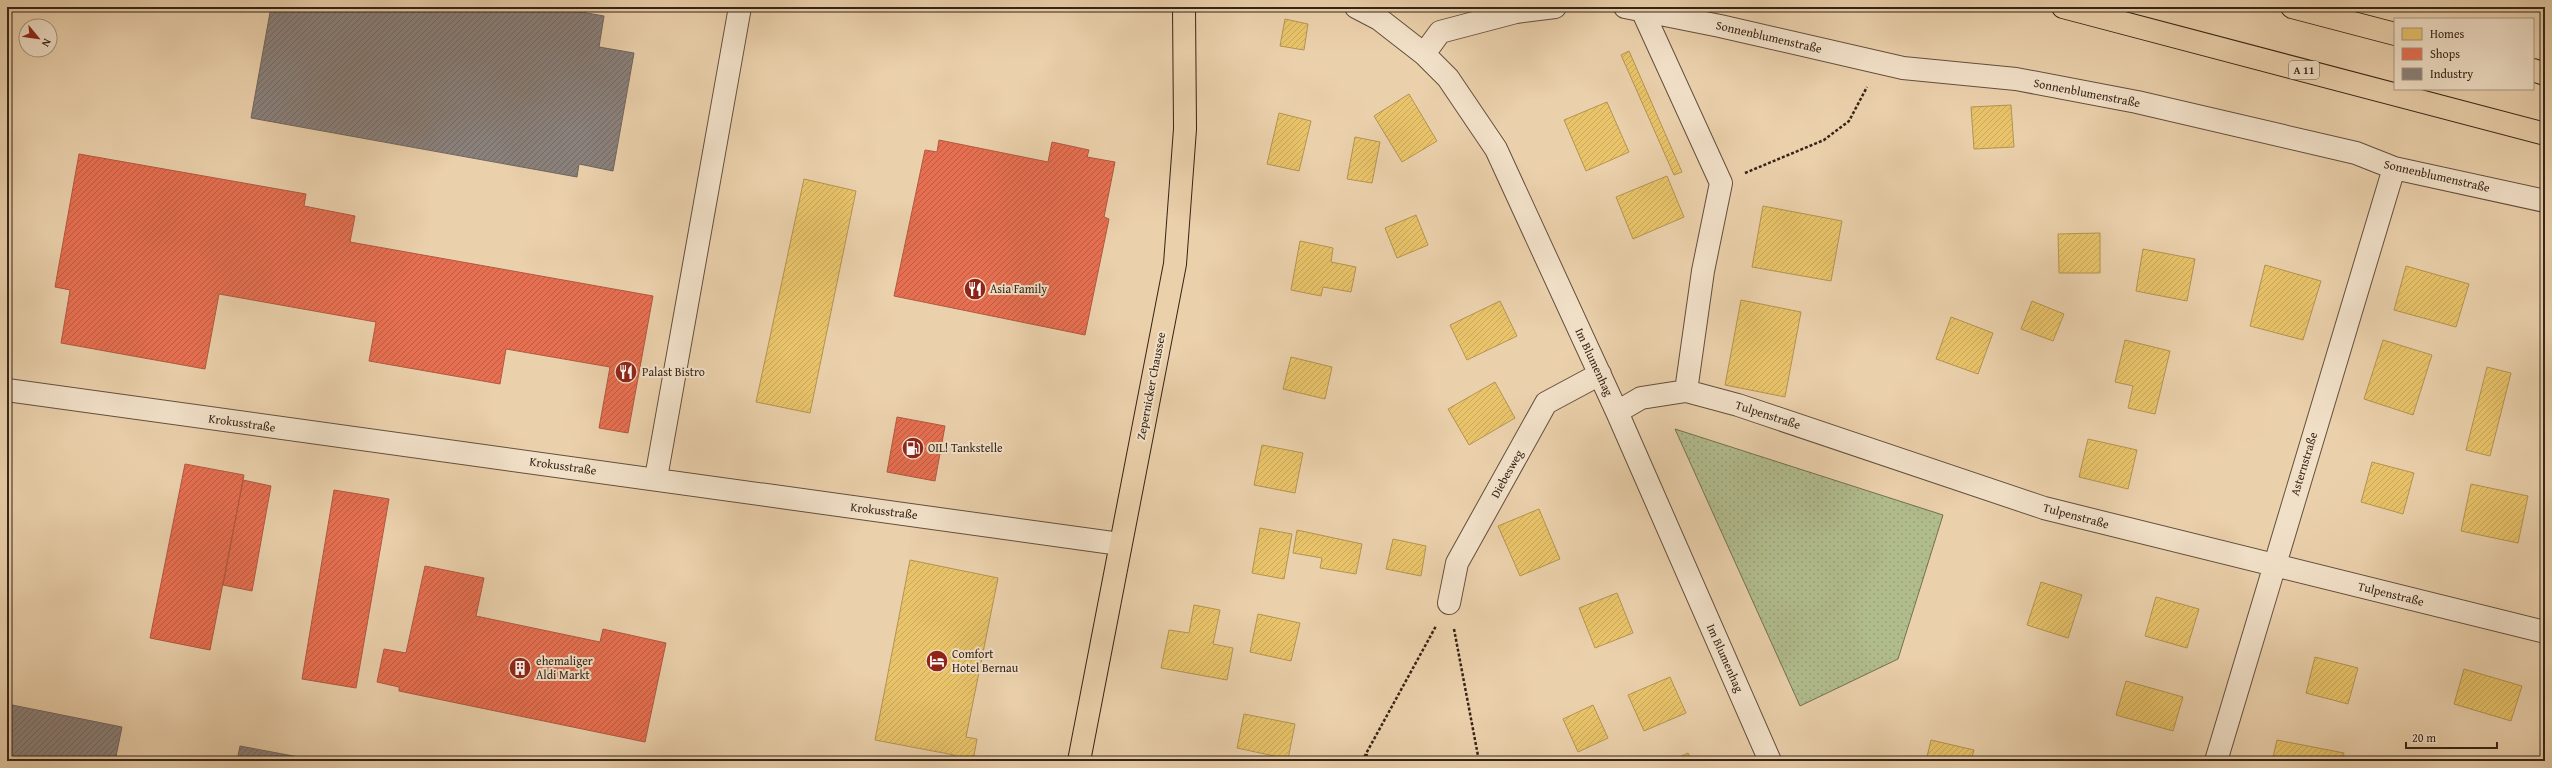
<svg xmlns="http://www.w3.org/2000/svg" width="2552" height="768" font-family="'Gentium Book Plus',serif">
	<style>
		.green { fill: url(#green-dots); stroke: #747052 }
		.homes { fill: url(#homes-hatch); stroke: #b49451 }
		.shops { fill: url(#shops-hatch); stroke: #b25840 }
		.industry { fill: url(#industry-hatch); stroke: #71655e }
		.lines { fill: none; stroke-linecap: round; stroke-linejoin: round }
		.minor-casing { stroke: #644f3c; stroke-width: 24 }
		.major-casing { stroke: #372417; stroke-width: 24 }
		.highway-casing { stroke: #372417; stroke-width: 24 }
		.path { stroke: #372417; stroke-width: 2.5; stroke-dasharray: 3 2; stroke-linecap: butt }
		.minor { stroke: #f1e0c8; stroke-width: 22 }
		.major { stroke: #ead0ab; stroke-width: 22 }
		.highway { stroke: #ead0ab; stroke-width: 22 }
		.labels { text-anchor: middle; stroke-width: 4; stroke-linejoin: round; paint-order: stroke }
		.shield { fill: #f1e0c8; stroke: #6f5c4c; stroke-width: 1 }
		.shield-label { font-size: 11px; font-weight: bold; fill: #372417 }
		.street-label { font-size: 12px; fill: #372417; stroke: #f1e0c8 }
		.poi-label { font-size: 12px; fill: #372417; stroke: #f1e0c8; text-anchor: start }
	</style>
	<defs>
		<pattern id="green-dots" width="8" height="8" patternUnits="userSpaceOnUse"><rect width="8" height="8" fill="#b1bc8d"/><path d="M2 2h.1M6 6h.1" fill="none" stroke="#99a179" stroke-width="1.8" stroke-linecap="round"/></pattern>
		<pattern id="homes-hatch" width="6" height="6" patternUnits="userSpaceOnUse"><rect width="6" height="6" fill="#e9c46a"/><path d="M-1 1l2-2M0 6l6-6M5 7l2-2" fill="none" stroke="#c8a85b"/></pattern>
		<pattern id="shops-hatch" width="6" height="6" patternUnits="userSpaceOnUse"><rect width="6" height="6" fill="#e76f51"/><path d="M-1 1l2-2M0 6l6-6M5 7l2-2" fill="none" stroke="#bc5b42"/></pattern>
		<pattern id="industry-hatch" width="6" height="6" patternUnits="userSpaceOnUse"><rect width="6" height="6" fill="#8a817c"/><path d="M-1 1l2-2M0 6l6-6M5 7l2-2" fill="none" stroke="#726965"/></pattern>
	</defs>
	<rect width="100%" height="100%" fill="#ead0ab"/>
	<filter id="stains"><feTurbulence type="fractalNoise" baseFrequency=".005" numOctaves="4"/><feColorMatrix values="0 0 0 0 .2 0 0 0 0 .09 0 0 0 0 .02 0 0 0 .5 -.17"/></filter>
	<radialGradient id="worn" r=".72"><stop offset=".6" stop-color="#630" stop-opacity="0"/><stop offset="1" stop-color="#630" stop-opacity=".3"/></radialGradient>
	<path class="green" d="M1675 429 1943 515 1898 659 1800 706Z"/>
	<path class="homes" d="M1285 19 1308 24 1304 50 1280 46Z
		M1629 51 1682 172 1674 175 1621 55Z
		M1409 94 1437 141 1402 162 1374 116Z
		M1607 102 1629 152 1586 171 1564 120Z
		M2011 105 2014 147 1974 149 1971 107Z
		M1279 113 1311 121 1299 171 1267 164Z
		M1355 137 1380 142 1372 183 1347 179Z
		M1667 176 1684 217 1633 239 1616 197Z
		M804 179 856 191 810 413 756 402Z
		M1763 206 1842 221 1831 281 1752 267Z
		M1416 215 1428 245 1397 258 1385 228Z
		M2100 233V273H2059L2058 234Z
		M1300 241 1333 248 1331 262 1356 267 1351 292 1323 287 1321 296 1291 290Z
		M2143 249 2195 259 2187 301 2136 291Z
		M2265 265 2321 281 2303 340 2250 326Z
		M2406 266 2469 284 2456 327 2394 310Z
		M1741 300 1801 312 1785 397 1725 385Z
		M1500 301 1517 336 1467 360 1450 325Z
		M2032 301 2064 314 2053 341 2021 329Z
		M1951 317 1993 333 1978 374 1936 359Z
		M2125 340 2170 351 2155 414 2128 408 2133 386 2115 382Z
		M2383 340 2432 355 2413 415 2364 399Z
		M1291 357 1332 367 1325 399 1283 389Z
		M2487 367 2511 373 2490 456 2466 450Z
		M1495 382 1515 418 1469 445 1448 409Z
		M2088 439 2137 450 2128 489 2079 477Z
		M1262 445 1303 453 1295 493 1254 485Z
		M2372 462 2414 473 2403 514 2361 502Z
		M2471 484 2528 496 2518 543 2461 531Z
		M1539 509 1560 559 1520 576 1498 526Z
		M1260 528 1292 534 1284 579 1252 573Z
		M1297 530 1362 544 1356 574 1320 568 1322 558 1293 553Z
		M1393 539 1426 546 1421 576 1386 569Z
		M910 560 998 578 966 737 977 739 973 761H953L954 755 875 740Z
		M2041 582 2082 595 2068 638 2027 625Z
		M1617 593 1633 633 1595 648 1579 608Z
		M2156 597 2199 609 2187 648 2145 636Z
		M1194 605 1220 610 1213 644 1233 648 1227 680 1161 668 1169 630 1189 633Z
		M1258 614 1300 623 1291 661 1250 652Z
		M2315 657 2358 668 2348 704 2306 693Z
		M2464 669 2522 686 2511 721 2454 704Z
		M1670 677 1686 713 1644 731 1628 695Z
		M2126 681 2183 697 2173 731 2116 715Z
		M1593 705 1608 738 1578 752 1563 719Z
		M1244 714 1295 724 1288 759 1237 748Z
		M1931 740 1974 750 1971 761H1926Z
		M2277 740 2344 753 2342 761H2272Z
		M1688 753 1692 761H1671Z"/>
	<path class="shops" d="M939 140 1048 162 1052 142 1089 150 1087 157 1115 162 1104 217 1109 219 1085 335 894 296 925 150 937 152Z
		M79 154 306 194 304 206 355 216 350 242 653 296 628 433 599 428 610 367 506 349 500 384 369 361 376 322 219 294 205 369 61 343 70 290 55 287Z
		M897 417 945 426 935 481 887 472Z
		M185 464 244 475 210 650 150 638Z
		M243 480 271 486 252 591 223 585Z
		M334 490 389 499 356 688 302 679Z
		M425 566 484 578 476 616 600 642 603 629 666 643 645 742 399 691V687L377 682 384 649 406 653Z"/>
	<path class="industry" d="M271 7H552L604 16 599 47 634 53 613 171 579 164 577 177 251 118Z
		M7 704 122 727 115 761H7Z
		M240 746 320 761H237Z"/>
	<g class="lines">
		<g class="minor-casing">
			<path id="minor" d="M1356 7 1379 19 1424 54 1448 78 1496 149 1617 412 1770 761
				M1625 7 1720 26 1903 68 2016 79 2137 102 2356 153 2394 168 2545 201
				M1642 10 1721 183 1703 271 1686 391
				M1424 54 1440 32 1516 12 1555 7
				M7 390 1120 544
				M1617 412 1641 398 1686 391 1738 405 2044 508 2545 632
				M656 478 740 7
				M1449 603 1457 563 1546 403 1600 374
				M2216 761 2394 168"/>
		</g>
		<g class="major-casing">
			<path id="major" d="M1079 761 1175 264 1185 129 1184 7"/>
		</g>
		<g class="highway-casing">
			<path id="highway" d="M2063 7 2545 134
				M2292 7 2395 34
				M2533 70 2545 74"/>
		</g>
		<path class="path" d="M1745 173 1824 140 1849 121 1867 87
			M1454 629 1479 761
			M987 757 1008 761
			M1362 761 1436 626
			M1365 761 1367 754"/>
		<use href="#minor" class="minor"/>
		<use href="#major" class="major"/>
		<use href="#highway" class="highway"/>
	</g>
	<defs>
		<g id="restaurant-disc" transform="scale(1.15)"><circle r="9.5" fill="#8f2418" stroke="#f1e0c8"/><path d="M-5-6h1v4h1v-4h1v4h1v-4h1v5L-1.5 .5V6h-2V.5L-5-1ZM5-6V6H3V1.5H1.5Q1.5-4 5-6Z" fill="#fff"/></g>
		<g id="fuel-disc" transform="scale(1.15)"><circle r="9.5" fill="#8f2418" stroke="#f1e0c8"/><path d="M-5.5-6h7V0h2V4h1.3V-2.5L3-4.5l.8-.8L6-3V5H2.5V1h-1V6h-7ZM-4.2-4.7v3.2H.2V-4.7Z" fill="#fff"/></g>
		<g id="hotel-disc" transform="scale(1.15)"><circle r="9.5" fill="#8f2418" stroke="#f1e0c8"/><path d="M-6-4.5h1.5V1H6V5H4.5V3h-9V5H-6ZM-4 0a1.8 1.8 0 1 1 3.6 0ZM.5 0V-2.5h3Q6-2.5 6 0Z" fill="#fff"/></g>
		<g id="building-disc" transform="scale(1.15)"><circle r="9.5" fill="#8f2418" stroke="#f1e0c8"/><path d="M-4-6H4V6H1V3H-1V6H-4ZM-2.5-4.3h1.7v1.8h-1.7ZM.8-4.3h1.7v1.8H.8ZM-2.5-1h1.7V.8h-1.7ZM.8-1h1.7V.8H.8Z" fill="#fff"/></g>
	</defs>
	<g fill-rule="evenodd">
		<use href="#restaurant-disc" x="975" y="289"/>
		<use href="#restaurant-disc" x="626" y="372"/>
		<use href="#fuel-disc" x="913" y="448"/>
		<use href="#hotel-disc" x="937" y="661"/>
		<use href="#building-disc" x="520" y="668"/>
	</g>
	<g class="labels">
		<rect class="shield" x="2289" y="61" width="30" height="18" rx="3"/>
		<g class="shield-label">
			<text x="2304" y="74">A 11</text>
		</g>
		<g class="street-label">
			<text transform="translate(1769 37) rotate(13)" y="4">Sonnenblumenstraße</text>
			<text transform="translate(2087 93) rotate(11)" y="4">Sonnenblumenstraße</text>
			<text transform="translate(2437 176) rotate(13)" y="4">Sonnenblumenstraße</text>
			<text transform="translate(1594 362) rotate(65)" y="4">Im Blumenhag</text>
			<text transform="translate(1151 386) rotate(-79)" y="4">Zepernicker Chaussee</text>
			<text transform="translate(1768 415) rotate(18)" y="4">Tulpenstraße</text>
			<text transform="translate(242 423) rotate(8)" y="4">Krokusstraße</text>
			<text transform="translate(2304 464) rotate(-73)" y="4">Asternstraße</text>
			<text transform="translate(563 466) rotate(8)" y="4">Krokusstraße</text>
			<text transform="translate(1507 474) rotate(-61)" y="4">Diebesweg</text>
			<text transform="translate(884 511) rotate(7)" y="4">Krokusstraße</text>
			<text transform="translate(2076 516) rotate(15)" y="4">Tulpenstraße</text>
			<text transform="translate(2391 594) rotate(14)" y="4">Tulpenstraße</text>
			<text transform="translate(1725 658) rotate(66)" y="4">Im Blumenhag</text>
		</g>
		<g class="poi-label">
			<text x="990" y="293">Asia Family</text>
			<text x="642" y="376">Palast Bistro</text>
			<text x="928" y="452">OIL! Tankstelle</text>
			<text x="952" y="658">Comfort<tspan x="952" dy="14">Hotel Bernau</tspan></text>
			<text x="536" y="665">ehemaliger<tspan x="536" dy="14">Aldi Markt</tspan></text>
		</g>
	</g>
	<rect width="2552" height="768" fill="none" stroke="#ead0ab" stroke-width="24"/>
	<rect x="8" y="8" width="2536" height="752" fill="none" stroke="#372417" stroke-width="2"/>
	<rect x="12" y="12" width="2528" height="744" fill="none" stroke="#372417"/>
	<rect x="2394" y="18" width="140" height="72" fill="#f1e0c8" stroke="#a79581"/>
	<rect x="2402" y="28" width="20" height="12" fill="#e9c46a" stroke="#a79581"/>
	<text x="2430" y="38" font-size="12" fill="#372417">Homes</text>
	<rect x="2402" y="48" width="20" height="12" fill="#e76f51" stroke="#a79581"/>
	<text x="2430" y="58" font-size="12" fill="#372417">Shops</text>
	<rect x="2402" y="68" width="20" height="12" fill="#8a817c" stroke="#a79581"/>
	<text x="2430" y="78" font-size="12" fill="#372417">Industry</text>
	<g transform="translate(38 38) rotate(119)"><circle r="19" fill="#f1e0c8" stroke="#a79581"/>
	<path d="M0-3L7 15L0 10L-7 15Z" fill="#8f2418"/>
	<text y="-6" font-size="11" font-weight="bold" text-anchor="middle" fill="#372417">N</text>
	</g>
	<path d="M2406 742v6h91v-6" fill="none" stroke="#372417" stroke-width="2"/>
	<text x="2412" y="742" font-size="12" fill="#372417" stroke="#f1e0c8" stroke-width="3" paint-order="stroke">20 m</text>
	<rect width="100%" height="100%" filter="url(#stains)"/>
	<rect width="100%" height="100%" fill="url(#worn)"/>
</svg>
